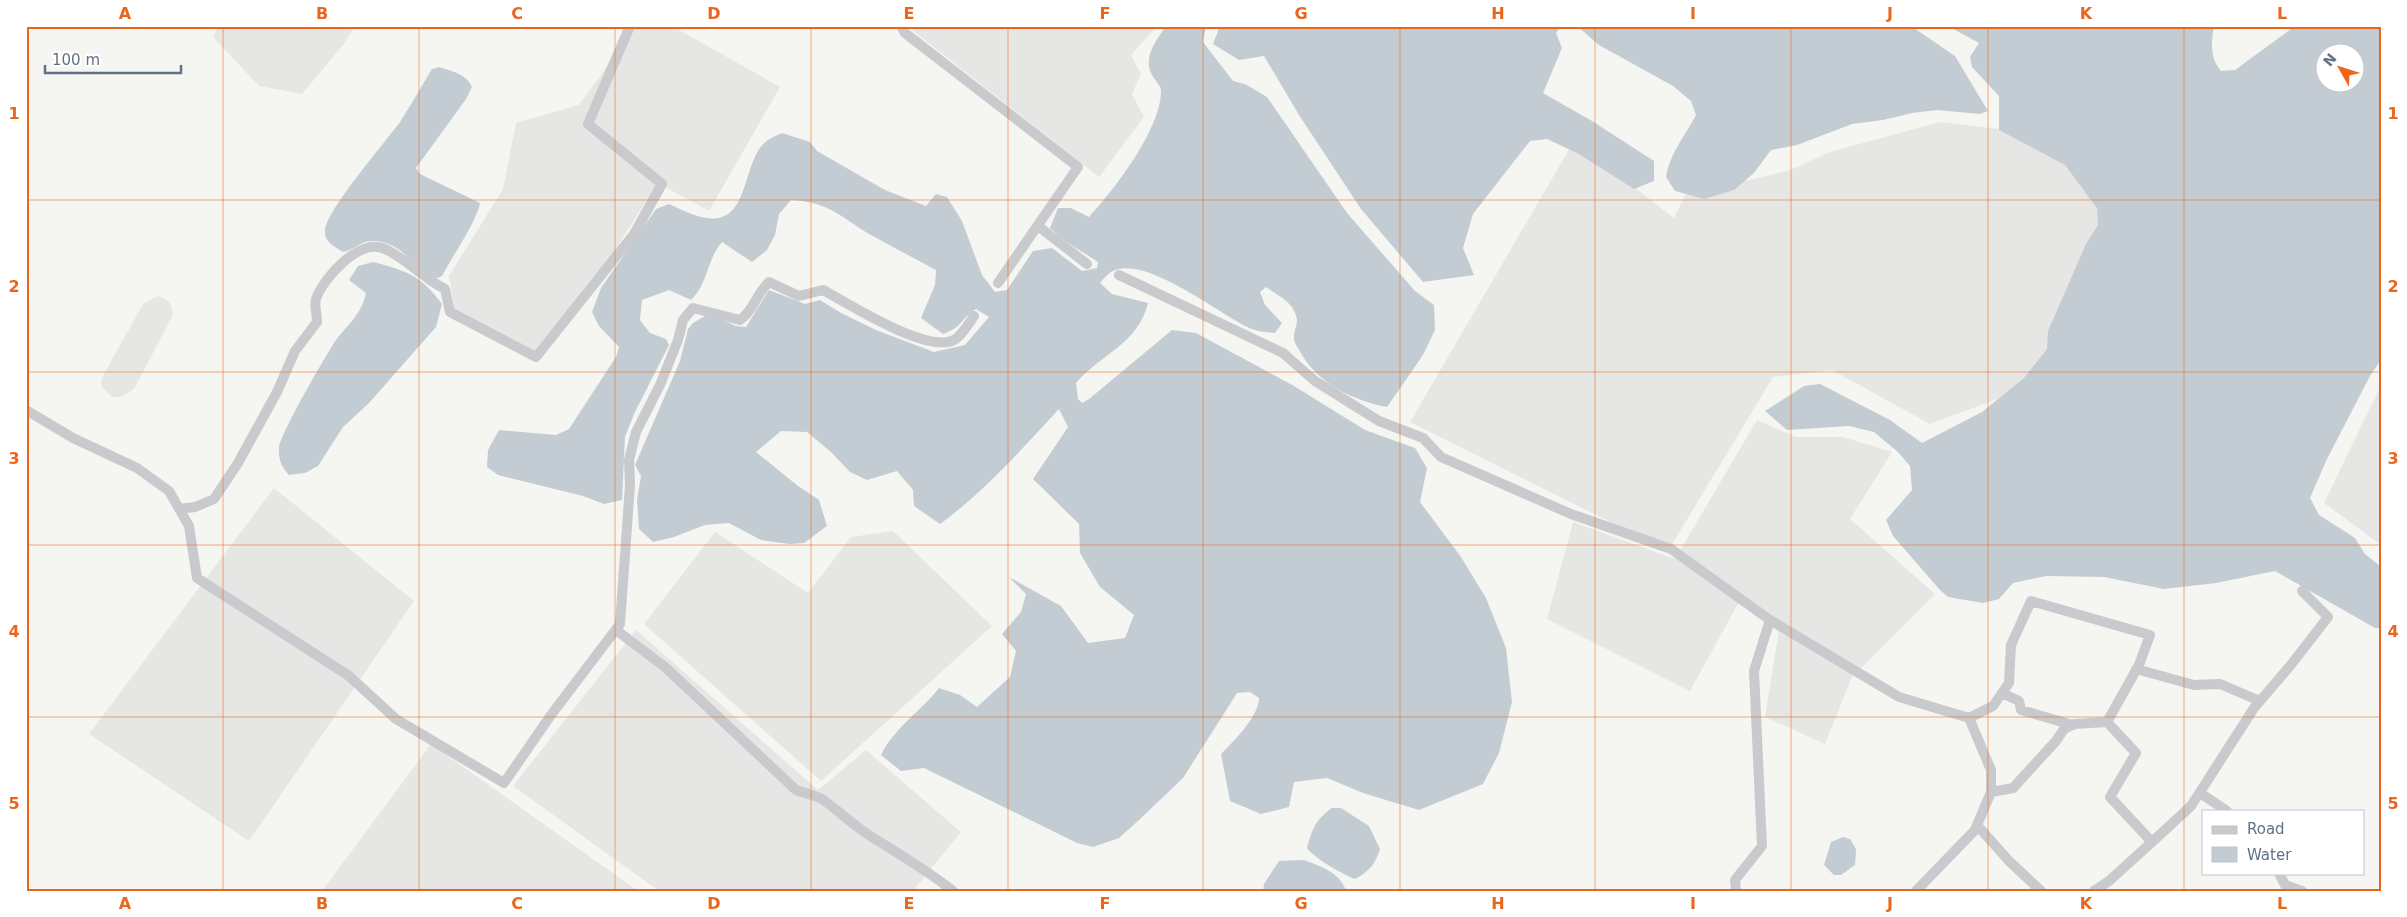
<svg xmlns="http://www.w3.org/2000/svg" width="2407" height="917" font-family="'DejaVu Sans',sans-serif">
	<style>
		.built { fill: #e6e6e5 }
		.water { fill: #c3ccd2; fill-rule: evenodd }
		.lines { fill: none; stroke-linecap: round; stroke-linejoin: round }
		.minor { stroke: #c8cace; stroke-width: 10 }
		.grid { fill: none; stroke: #e9661c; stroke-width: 1; stroke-opacity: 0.55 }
		.neatline { fill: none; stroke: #e9661c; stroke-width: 2 }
		.grid-label { font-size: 16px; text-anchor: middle; font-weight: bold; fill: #e9661c }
	</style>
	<rect width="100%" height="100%" fill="#f5f6f2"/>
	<path class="built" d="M218 26H355L343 45 302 94 259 86 213 37Z
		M636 26H672L780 87 709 211 658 183 607 262 534 351 455 310 449 276 503 189 516 123 579 105Z
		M911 26H1157L1131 55 1141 74 1132 94 1144 117 1099 177 912 30Z
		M1940 122 2032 133 2114 206 2041 383 1930 424 1832 370 1773 377 1668 551 1410 422 1574 141 1674 218 1685 195 1788 171 1830 152Z
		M158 296 166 299 171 305 173 315 134 389 121 397H112L102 387 101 380 104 374 143 304Z
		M2381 385V545L2324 503Z
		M1757 420 1796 437H1843L1892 452 1850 519 1935 594 1852 677 1825 744 1765 717 1779 630 1739 602 1690 691 1547 619 1573 522 1675 559Z
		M274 488 414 601 249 841 89 734Z
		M893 531 992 626 821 781 644 624 715 532 808 593 851 537Z
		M636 630 818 790 866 750 961 832 913 891H659L513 786Z
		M431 744 638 891H322Z"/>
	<path class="water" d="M1166 26H1206L1203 42 1233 81 1245 84 1267 97 1347 213 1415 291 1434 305 1435 330 1423 355 1387 407C1354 401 1317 383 1301 353 1299 349 1294 343 1294 339 1293 333 1297 326 1297 320 1295 303 1279 296 1266 287L1260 292 1265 305 1282 323 1275 333C1268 332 1259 332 1252 329 1222 317 1144 252 1111 272 1107 275 1103 279 1100 283L1112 294 1148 303C1138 344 1102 353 1076 383L1078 399 1082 403 1089 399 1172 330 1196 333 1294 386 1365 430 1415 448 1427 468 1420 502 1461 557 1486 598 1506 648 1512 702 1499 753 1483 784 1419 810 1363 793 1327 778 1294 782 1289 807 1261 814 1230 801 1221 754C1234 741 1259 716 1259 698L1250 692 1237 693 1183 778 1139 820 1119 838 1093 847 1077 843 924 768 901 771 881 755C894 728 921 711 939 688L960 695 977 707 1010 677 1016 651 1002 634 1021 612 1026 594 1009 577 1061 606 1088 643 1125 638 1134 615 1100 587 1080 553 1079 524 1033 479 1068 427 1059 409C1021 450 985 491 940 524L914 506 913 490 897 471 867 480 850 472 831 452 807 432 781 431 756 452 798 486 819 500 827 526 804 543 790 544 761 540 729 523 705 525 674 537 653 542 639 529 637 500 641 476 635 465 680 361 688 329 693 323 705 316 720 319 736 326 746 327 769 290 805 304 820 300 841 313 876 330 934 352 965 345 989 317 976 309C961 318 963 327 943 334L921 318 935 285 936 270C914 258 892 247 871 235 840 217 830 202 791 200L779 214 775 235 767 250 752 262 722 242C707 259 708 284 691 300L669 290 642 300 640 320 650 333 666 339 669 345 634 414 625 437 622 500 604 504 583 496 498 475 487 467 488 450 499 430 556 435 569 429 616 357 619 347 599 326 592 312 601 288 656 209 669 204C683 210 702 221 718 218 750 213 743 157 768 140 772 137 778 135 782 133L810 142 817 151 885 190 926 206 936 194 947 197 962 221 982 275 995 292 1007 290 1033 251 1052 248 1082 271 1097 268 1098 262 1065 241 1050 228 1058 208H1071L1089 217C1114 190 1161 129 1161 91 1161 86 1155 80 1152 75 1142 57 1157 40 1166 26Z
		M1220 26H1561L1556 33 1562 48 1543 93 1592 121 1654 161V181L1634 189 1579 154 1547 139 1530 141 1473 214 1463 248 1474 275 1423 282 1361 209 1299 115 1264 56 1239 60 1213 44Z
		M1577 26H1911L1955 56 1988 111 1980 114 1937 110 1912 113 1883 120 1852 124 1797 145 1771 150 1754 173 1734 190 1704 199 1675 191 1666 177C1670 153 1685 136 1696 115L1691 101 1673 86 1599 45Z
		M1948 26H2214C2211 43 2210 58 2221 71L2235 70 2295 26H2381V360L2371 374 2327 459 2310 498 2319 515 2355 538 2365 554 2381 567V628H2375L2275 571 2216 583 2164 589 2104 577 2046 576 2013 583 1999 599 1983 603 1948 597 1940 590 1893 536 1886 520 1912 490 1910 466 1898 452 1874 432 1849 426 1787 430 1765 411 1804 386 1820 384 1890 420 1922 443 1982 412 2024 378 2047 349 2048 331 2086 244 2098 225 2097 208 2065 165 1999 130V96L1972 67 1970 57 1979 43ZM2324 52H2354V82H2324Z
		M439 67C451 71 467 74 472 87L466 99 416 168 420 174 480 203C477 221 452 257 442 276L438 278C414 275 407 241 372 241 360 241 354 250 343 252 334 246 324 242 325 230 328 208 384 144 400 122 411 105 421 87 432 69Z
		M373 262C405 270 422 276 442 304L436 327 369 403 343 427 318 466 305 473 289 475C282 467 278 460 279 448 280 434 326 355 336 340 349 323 361 315 366 293L349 280 358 266Z
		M1332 808H1341L1369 826 1380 849C1376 863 1369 872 1355 879 1342 874 1314 858 1307 848 1312 829 1316 819 1332 808Z
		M1843 837 1850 839 1856 849 1855 865 1841 875H1834L1824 865 1831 842Z
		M1304 860C1320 866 1340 872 1346 891H1263L1264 884 1279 861Z"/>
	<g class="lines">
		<path class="minor" d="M901 26 905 33 1078 167 998 283
			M1038 226 1087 264
			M1119 275 1283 353 1315 381 1379 421 1423 438 1441 457 1571 514 1671 549 1770 620 1899 697 1969 718 1993 706 2009 683 2011 645 2031 601 2150 635 2139 665 2107 722 2136 753 2110 797 2152 842 2109 881 2094 891
			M26 410 73 438 137 468 169 491 189 526 197 578 349 676 396 719 504 783 551 715 620 624 630 485 629 460 636 432 660 385 678 340 683 320 693 308 740 320C755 309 756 294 769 282L799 296 823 290C849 304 927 354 954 340 962 336 969 323 974 316
			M179 509 195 507 214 499 238 463 277 392 295 351 317 322C317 315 314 305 316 299 323 278 360 237 385 249 407 259 423 278 445 289L450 312 536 357 634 234 662 184 588 124 630 26
			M616 630 665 667 796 790C804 793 815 795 822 799 839 811 854 826 872 837 899 854 927 870 953 891
			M2136 669 2194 685 2220 684 2260 701
			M2002 693 2019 701 2021 710 2073 725
			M1991 792 2013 788 2056 741 2064 729 2074 724 2107 722
			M2200 793 2227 811
			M1977 825 2009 861 2041 891
			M2152 842 2191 806 2254 708 2290 666 2328 617 2302 591
			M2279 873 2285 885 2302 891
			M1736 891 1735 880 1762 846 1754 671 1770 620
			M1916 891 1975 830 1991 792V770L1969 718"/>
	</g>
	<path class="grid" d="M223 26V891M419 26V891M615 26V891M811 26V891M1008 26V891M1203 26V891M1400 26V891M1595 26V891M1791 26V891M1988 26V891M2184 26V891M26 200H2381M26 372H2381M26 545H2381M26 717H2381"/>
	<rect width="2407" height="917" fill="none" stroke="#ffffff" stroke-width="55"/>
	<rect x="2202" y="810" width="162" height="65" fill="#ffffff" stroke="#c0c6ce"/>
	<rect x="2212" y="826" width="25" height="8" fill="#c8cace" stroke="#c0c6ce"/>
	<text x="2247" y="834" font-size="15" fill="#627185">Road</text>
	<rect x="2212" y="847" width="25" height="15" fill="#c3ccd2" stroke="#c0c6ce"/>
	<text x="2247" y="860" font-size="15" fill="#627185">Water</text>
	<g transform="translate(2340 68) rotate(309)"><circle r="24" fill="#ffffff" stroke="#c0c6ce"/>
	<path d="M0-4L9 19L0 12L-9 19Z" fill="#f06517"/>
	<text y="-8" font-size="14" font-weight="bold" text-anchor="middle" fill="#627185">N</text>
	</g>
	<path d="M45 65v8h136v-8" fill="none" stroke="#627185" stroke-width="2.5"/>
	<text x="52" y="65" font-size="15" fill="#627185" stroke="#ffffff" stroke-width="4" paint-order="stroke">100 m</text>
	<rect x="28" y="28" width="2352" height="862" class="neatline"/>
	<g class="grid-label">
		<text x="125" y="19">A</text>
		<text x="322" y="19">B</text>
		<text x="517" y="19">C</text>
		<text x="714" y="19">D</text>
		<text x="909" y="19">E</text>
		<text x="1105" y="19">F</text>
		<text x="1301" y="19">G</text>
		<text x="1498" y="19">H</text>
		<text x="1693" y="19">I</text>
		<text x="1890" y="19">J</text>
		<text x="2086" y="19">K</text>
		<text x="2282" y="19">L</text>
		<text x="14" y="119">1</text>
		<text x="2393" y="119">1</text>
		<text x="14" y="292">2</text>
		<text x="2393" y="292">2</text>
		<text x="14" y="464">3</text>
		<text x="2393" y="464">3</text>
		<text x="14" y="637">4</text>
		<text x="2393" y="637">4</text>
		<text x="14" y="809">5</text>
		<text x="2393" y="809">5</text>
		<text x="125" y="909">A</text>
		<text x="322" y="909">B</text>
		<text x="517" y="909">C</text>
		<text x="714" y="909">D</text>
		<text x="909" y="909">E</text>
		<text x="1105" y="909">F</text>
		<text x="1301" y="909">G</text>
		<text x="1498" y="909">H</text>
		<text x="1693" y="909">I</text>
		<text x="1890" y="909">J</text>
		<text x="2086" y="909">K</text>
		<text x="2282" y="909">L</text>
	</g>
</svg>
